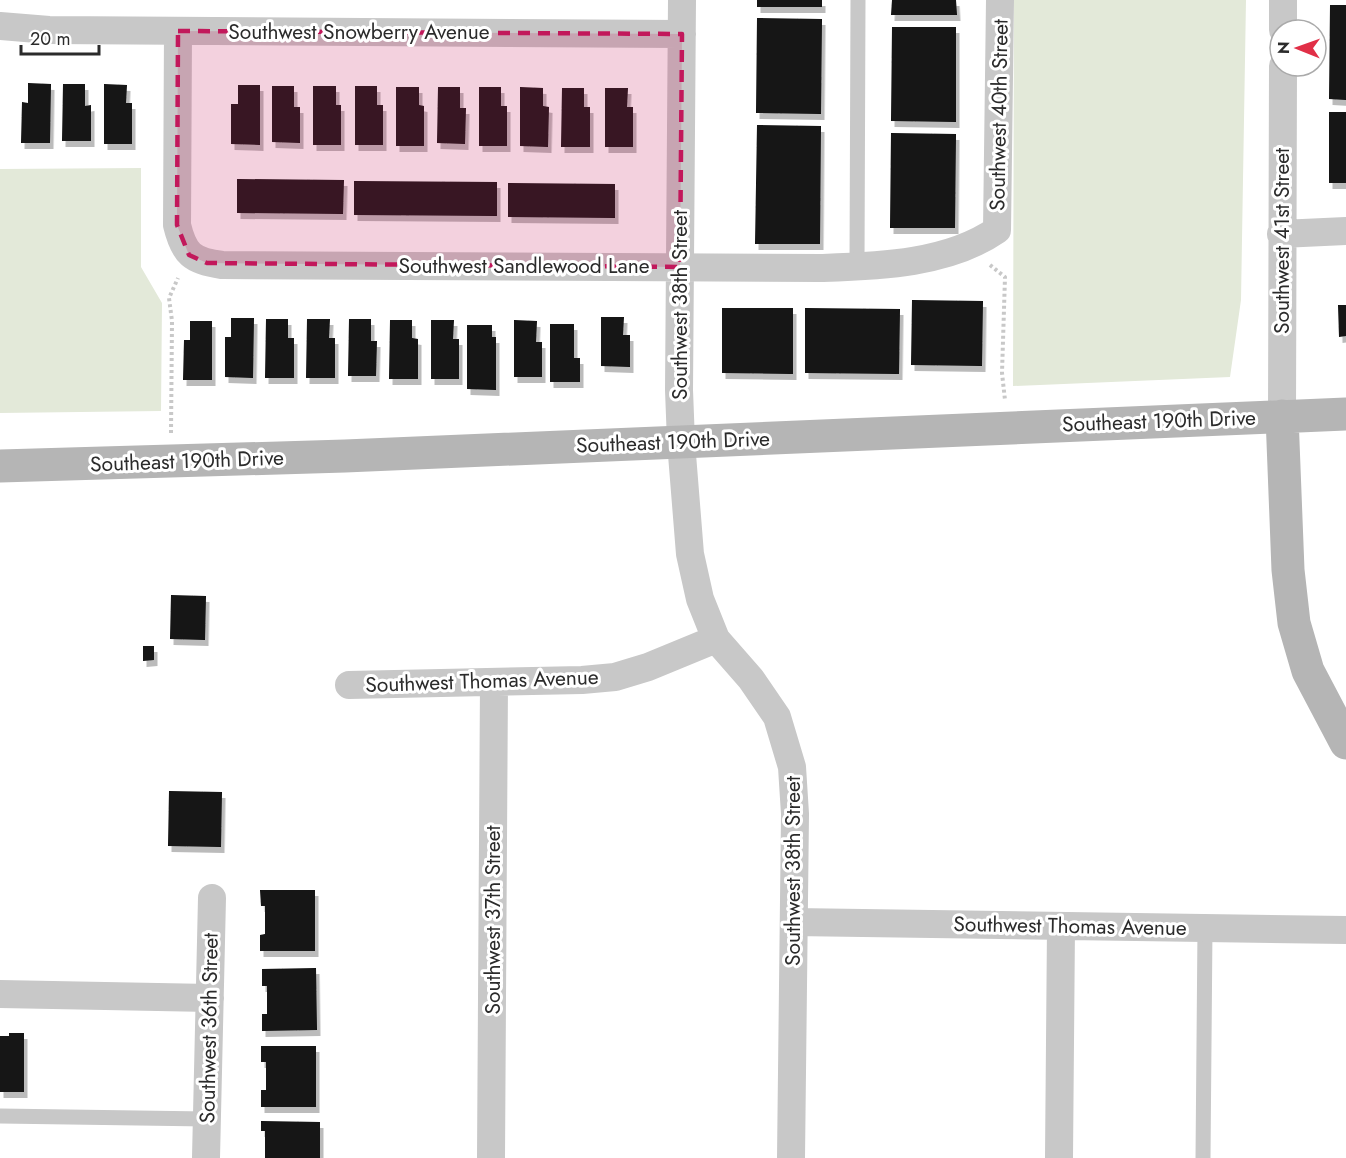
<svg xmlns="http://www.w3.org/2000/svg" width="1346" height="1158" font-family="Jost,sans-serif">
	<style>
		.green { fill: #e3e9d9 }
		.building { fill: #121212; filter: url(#shadow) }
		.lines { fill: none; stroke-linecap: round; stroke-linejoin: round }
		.path { stroke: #c8c8c8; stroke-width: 4; stroke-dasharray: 3 3; stroke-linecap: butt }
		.lane { stroke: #c8c8c8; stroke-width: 15 }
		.street { stroke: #c8c8c8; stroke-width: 28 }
		.secondary { stroke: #b5b5b5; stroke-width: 33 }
		.marked { fill: #c2185b; fill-opacity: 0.2; stroke: #c2185b; stroke-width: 4.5; stroke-dasharray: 12 8; stroke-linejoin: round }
		.labels { text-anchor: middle; stroke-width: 6; stroke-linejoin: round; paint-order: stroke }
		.street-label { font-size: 21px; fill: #2b2b2b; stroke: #fff }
	</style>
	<defs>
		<filter id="shadow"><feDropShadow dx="3.5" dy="6" stdDeviation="0" flood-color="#0004"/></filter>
	</defs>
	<rect width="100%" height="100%" fill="#fff"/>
	<path class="green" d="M1014 0H1246L1241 300 1230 377 1013 386Z
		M141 168V267L162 303 161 411 0 413V169Z"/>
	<path class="building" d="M757 0H822V7H757Z
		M892 0H956L957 15H891Z
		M1330 5H1346V100L1329 99Z
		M757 18 822 19 821 114 756 113Z
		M892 27H956V122L891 121Z
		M28 83 51 84 50 143H21L22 102 28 103Z
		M63 84H85V106L91 105V141H62Z
		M104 84 127 85 126 103H132V144H104Z
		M238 85H260V145L231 144V104H238Z
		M272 86H294V107H300V143L272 142Z
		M313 86H336V105H341V145H313Z
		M355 86H377V105H383V145H355Z
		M396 87H419V105L424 106V146H396Z
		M438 87H460V108H466L465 144 437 143Z
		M479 87H501V106H507V146H479Z
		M520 87 543 88V106L549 107 548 147 520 146Z
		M562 88H584V107H590V147H561Z
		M605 88H628L627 107H633V147H605Z
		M1329 112H1346V183H1329Z
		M757 125 821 126 820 244H755Z
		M891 133 956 134 955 228H890Z
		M237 179 344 180 343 214 237 213Z
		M354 181 497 182V216L354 215Z
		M508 183 615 184V218L508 217Z
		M912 300 983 301 982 366 911 365Z
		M1338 305H1346V336L1339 337Z
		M722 308H793V374L722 373Z
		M805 308 900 309 899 374 805 373Z
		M601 317H624L623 335H630V367L601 366Z
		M231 318H254L253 378 225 377V337H231Z
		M266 319H288V338H294V378H265Z
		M307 319H330L329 338H335V378H306Z
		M349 319H371V341H377L376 376H348Z
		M390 320H412V338L418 339V379H389Z
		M431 320H454L453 339H459V379H431Z
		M514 320 537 321 536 342H542V377H514Z
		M190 321H212V380H183L184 340H190Z
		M550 324H574V358H580V382H550Z
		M467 325H492V337H496V390L467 389Z
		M171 595 206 596 205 640 170 639Z
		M143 646H154V660L143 661Z
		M169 791 222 792 221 847 168 846Z
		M260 890H315V951H260V935L265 934V906H261Z
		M316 968 317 1030 262 1031V1014H267V986H262V969Z
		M9 1033H24V1092H0V1036H9Z
		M261 1046H316V1107H261V1090H266V1062H261Z
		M261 1121 320 1122V1158H265V1131H261Z"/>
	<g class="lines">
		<path class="path" d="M990 265 1005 277 1002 373 1005 400
			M171 433 172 321 169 298 178 278"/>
		<path class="lane" d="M857 266 858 0
			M0 1116 207 1119
			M1203 1158 1205 928"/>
		<path class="street" d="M682 0 679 390 681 442 690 554 700 599 716 639 751 679 777 717 792 767 795 814 791 1158
			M0 26 49 30 682 34
			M1283 30V0
			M178 31 177 225C184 254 192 261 222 265L821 268C879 266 948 264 997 230L1000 0
			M1281 234 1346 231
			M1282 416 1283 66
			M349 685 582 680 615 677 648 667 716 639
			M794 922 1346 930
			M0 994 210 998
			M206 1158 212 898
			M491 1158 494 682
			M1059 1158 1061 926"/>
		<path class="secondary" d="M1282 416 1288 570 1294 623 1308 671 1346 743
			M0 466 345 456 1346 414"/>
	</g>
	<path class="marked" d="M178 31 682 34 680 267 207 263 189 255 177 225Z"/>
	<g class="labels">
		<g class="street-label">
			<text x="359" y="39">Southwest Snowberry Avenue</text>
			<text transform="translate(999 115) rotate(-89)" y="7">Southwest 40th Street</text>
			<text transform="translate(1282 241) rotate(-90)" y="7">Southwest 41st Street</text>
			<text x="524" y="273">Southwest Sandlewood Lane</text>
			<text transform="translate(680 305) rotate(-90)" y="7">Southwest 38th Street</text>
			<text transform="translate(1159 421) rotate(-2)" y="7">Southeast 190th Drive</text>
			<text transform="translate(673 442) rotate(-2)" y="7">Southeast 190th Drive</text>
			<text transform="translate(187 461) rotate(-2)" y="7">Southeast 190th Drive</text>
			<text transform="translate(482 681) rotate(-2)" y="7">Southwest Thomas Avenue</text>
			<text transform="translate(793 871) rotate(-90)" y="7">Southwest 38th Street</text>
			<text transform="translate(493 920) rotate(-90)" y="7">Southwest 37th Street</text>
			<text transform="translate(1070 926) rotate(1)" y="7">Southwest Thomas Avenue</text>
			<text transform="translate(209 1028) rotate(-89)" y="7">Southwest 36th Street</text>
		</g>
	</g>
	<g transform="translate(1298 48) rotate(271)"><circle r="28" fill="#ffffff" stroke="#aaaaaa" stroke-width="1.5"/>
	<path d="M0-4.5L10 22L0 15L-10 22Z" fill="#e12f47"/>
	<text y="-9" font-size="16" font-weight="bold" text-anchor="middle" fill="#2b2b2b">N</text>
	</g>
	<path d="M21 45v9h78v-9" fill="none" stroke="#2b2b2b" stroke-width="3"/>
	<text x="30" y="45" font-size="18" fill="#2b2b2b" stroke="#ffffff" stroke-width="4.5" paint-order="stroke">20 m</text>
</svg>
